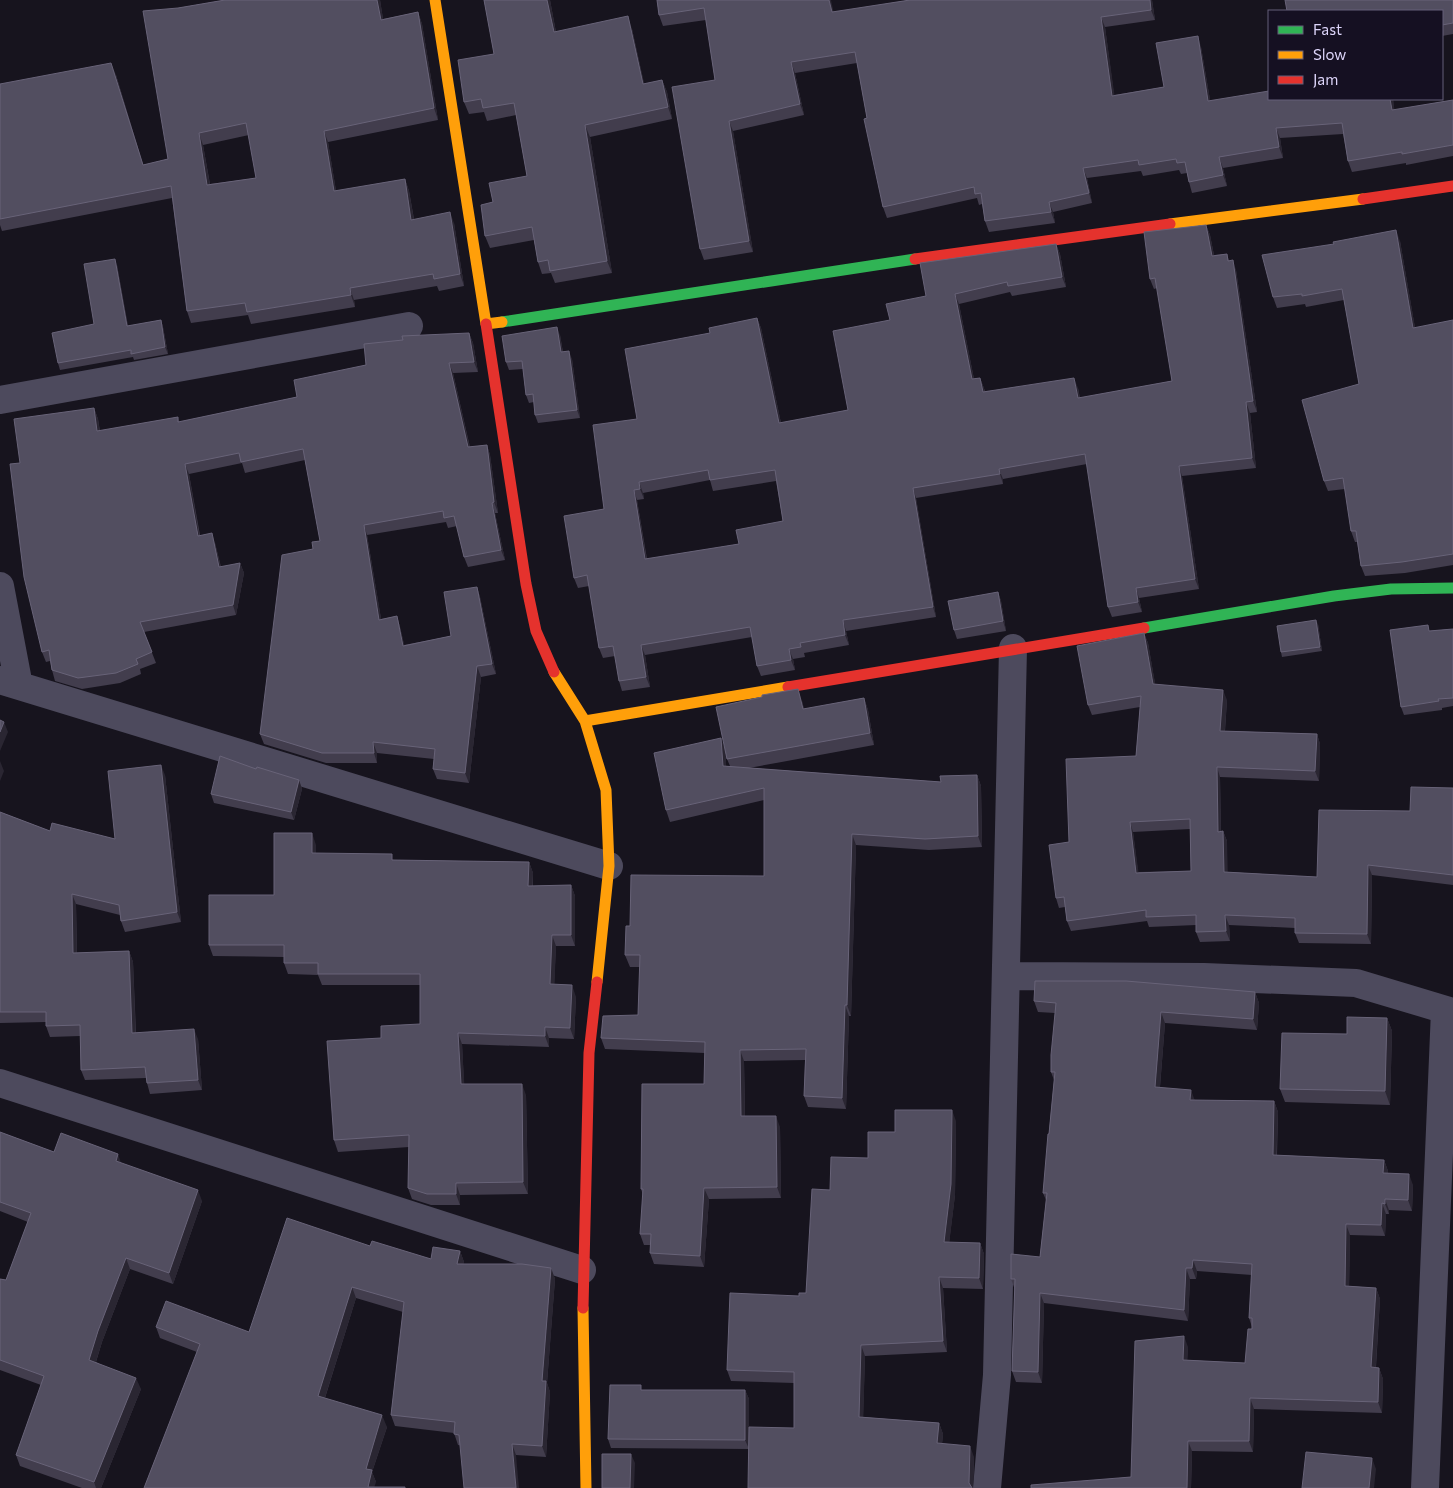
<svg xmlns="http://www.w3.org/2000/svg" width="1453" height="1488" font-family="Commissioner,sans-serif">
	<style>
		.lines { fill: none; stroke-linecap: round; stroke-linejoin: round }
		.street { stroke: #4d4a5d; stroke-width: 28 }
		.fast { stroke: #30b455; stroke-width: 11 }
		.slow { stroke: #ff9f0a; stroke-width: 11 }
		.jam { stroke: #e5322d; stroke-width: 11 }
		.wall { fill: #423d4d; fill-rule: evenodd }
		.shaded-wall { fill: #2a2632 }
		.building { fill: #524e60; stroke: #686378; fill-rule: evenodd }
	</style>
	<rect width="100%" height="100%" fill="#17141e"/>
	<g class="lines">
		<path class="street" d="M0 400 409 326
			M0 586 19 686
			M0 680 609 866
			M1006 976 1204 977 1356 983 1453 1012
			M0 1083 582 1270
			M987 1488 997 1375 1013 648
			M1425 1488 1445 1010"/>
		<path class="fast" d="M502 322 915 259
			M1144 628 1334 596 1391 589 1453 588"/>
		<path class="slow" d="M435 0 486 324 502 322
			M1170 224 1363 199
			M554 672 585 721 606 790 609 866 597 982
			M585 721 788 687
			M583 1308 586 1488"/>
		<path class="jam" d="M1363 199 1453 186
			M915 259 1170 224
			M486 324 526 584 536 631 554 672
			M788 687 1144 628
			M583 1308 589 1053 597 982"/>
	</g>
	<path class="wall" d="M225 0H380L383 19 418 12 422 24 438 120 328 142 336 191 405 179 409 191 414 219 454 223 464 286 439 291 437 286 354 300 355 307 251 324 248 315 191 323 187 311 172 198 2 231 0 225V84L116 75 143 165 168 159 178 8ZM249 135 256 178 210 184 203 145Z
		M484 0H550L556 32 632 29 644 84 662 80 667 92 672 119 590 137 612 273 555 283 551 273 542 274 538 262 534 240 490 248 485 236 493 202 527 176 516 115 487 121 484 112 469 114 464 102 494 54Z
		M657 0 834 12 910 0H1152L1155 20 1105 27 1114 95 1164 87 1201 47 1210 100 1269 99H1393L1394 110 1453 100V156L1406 165V163L1352 172 1348 161 1343 134 1280 138 1283 158 1223 168 1227 186 1192 193 1189 182 1187 173 1181 174 1179 170 1143 176 1141 171 1087 178 1092 203 1053 212 1055 223 989 232 985 221 982 204 979 205 977 198 887 218 883 207 857 63 795 73 804 115 733 131 753 252 704 260 700 249 715 80 706 20 663 26 659 15Z
		M1453 0V34L1442 36V11Z
		M1206 225 1210 235 1214 255 1227 254 1229 261 1236 270 1257 412 1250 413 1256 468 1182 476 1199 589 1139 598 1142 612 1112 617 1108 607 1087 464 1003 479V484L916 498 936 617 846 631 849 645 804 653 805 657 793 659 795 670 761 676 757 666 752 637 645 655 650 687 622 691 619 681 615 656 603 658 599 648 589 586 578 588 574 578 604 509 637 419 710 333 757 318 761 328 781 423 848 410 890 320 926 296 1056 244 1060 254 1066 287 1012 296 1010 292 959 304 974 379 980 378 985 391 1078 388 1080 398 1172 381 1157 288 1154 289 1150 279ZM710 480 713 491 776 481 783 521 739 544 647 559 637 500 644 499 643 493Z
		M1400 241 1415 328 1453 320V565L1405 573 1365 576 1361 566 1357 542H1355L1351 531 1345 489 1328 491 1324 481 1359 384 1344 300 1306 307 1305 304 1277 308 1273 297 1334 244Z
		M117 265 128 326 161 320 163 327 168 354 134 360 133 357 60 370 58 363 94 324Z
		M469 333 473 343 478 372 453 373 470 447 487 445 490 455 498 513H495L505 560 468 567 464 557 457 526 448 528 446 522 367 535 381 619 397 616 400 627 404 645 451 636 477 587 480 597 496 674 481 677 469 783 437 779 433 769 434 759 377 753V763H326L264 744 260 734 313 549 320 541 305 460 245 473 242 463 189 474 200 535 215 543 221 567 240 563 244 573 236 615 144 632 156 663 140 669 141 674 120 683 82 689 55 681 52 670 50 661 46 662 42 652 20 463 94 408 98 419 100 431 178 417 179 422 297 397 366 365Z
		M560 335 563 352 572 359 580 418 538 423 535 415 534 402 529 403 526 395 523 369 509 370 506 362Z
		M998 592 1001 601 1006 631 957 639 954 630Z
		M1318 624 1322 651 1282 657 1281 652Z
		M1453 629V706L1442 708V710L1404 715 1401 707 1430 631Z
		M1144 633 1148 643 1155 684 1227 700 1225 731 1317 734 1320 744 1319 781 1220 777 1221 832 1223 831 1227 841V872L1317 877 1410 811 1453 788V885L1372 875 1371 944 1299 943 1295 933V928L1229 925 1230 941 1200 942 1196 932V925L1149 927 1147 921 1071 931 1067 921 1065 907 1059 908 1056 898 1069 842 1136 756 1140 707 1092 715 1088 705ZM1190 829 1191 871 1138 872 1133 832Z
		M864 698 868 710 874 745 749 768 941 782 977 775 981 786 982 847 929 850 856 845 851 1016H849L846 1109 808 1107 804 1096 805 1060 744 1061 745 1116 780 1127 781 1198 709 1199 704 1267 654 1264 650 1253V1245H644L640 1234 643 1195 641 1189 704 1084 705 1053 605 1049 601 1038 638 1015 640 967H630L625 955 630 926 764 876V800L670 822 666 810 725 749 802 701 804 709ZM725 750 727 759 730 766H726Z
		M256 769 299 780 302 789 294 820 214 803 211 794Z
		M165 775 181 922 125 932 121 921 120 915 76 904 77 953 129 951 133 962 136 1033 198 1039 202 1090 150 1094 147 1083 146 1078 85 1080 81 1070 80 1036 50 1037 46 1026V1022L0 1023V812L50 831 115 839Z
		M316 845V853L395 860 529 862 533 873V886L571 885 575 896V946H556L554 985 576 997 574 1039 549 1038V1047L462 1044 464 1084 526 1095 528 1194 460 1195V1205H431L412 1199 408 1188 409 1147 338 1152 334 1140 381 1038 420 1024V985H322L318 975 288 974 284 963V957L213 956 209 945 274 895Z
		M1255 992 1259 1003 1257 1030 1165 1023 1160 1087 1195 1100 1274 1101 1278 1112 1277 1155 1384 1160 1388 1171V1173L1413 1185 1412 1211 1389 1210V1214H1386L1385 1236 1350 1235 1349 1286 1376 1288 1380 1299 1376 1367 1379 1368 1383 1379 1382 1413 1254 1409 1253 1452 1192 1451 1191 1488H1031L1131 1477 1188 1347 1187 1360 1245 1363 1252 1327 1249 1318 1252 1275 1197 1271 1196 1279H1190L1188 1321 1044 1303 1042 1383 1016 1382 1012 1371 1015 1290 1011 1279 1040 1257 1046 1200 1043 1193 1054 1080 1051 1072 1055 1013 1038 1012 1034 1001Z
		M1387 1018 1392 1031 1390 1105 1285 1102 1280 1089 1347 1034Z
		M956 1121 955 1195 949 1243H980L984 1254 983 1289 943 1288 947 1352 865 1356 863 1417 939 1423 943 1434 942 1444 974 1457 973 1488 794 1428V1383L731 1381 727 1370 799 1296 806 1293 830 1190 868 1158 895 1132Z
		M0 1132 54 1152 121 1163 202 1201 173 1284 130 1269 102 1342 96 1362 141 1389 101 1488H82L20 1466 16 1455 41 1385 0 1370V1279L6 1280 28 1222 0 1211Z
		M370 1246 431 1259 460 1251 464 1262 463 1264 551 1268 555 1279 547 1383 550 1392 546 1457 516 1455 458 1445 454 1433 395 1426 391 1415 403 1312 356 1298 325 1398 387 1427 372 1472 376 1482 144 1488 197 1352 160 1338 156 1327 249 1332Z
		M745 1390 749 1399V1449L611 1448 608 1439Z"/>
	<path class="shaded-wall" d="M377 0H380L385 32 381 20Z
		M547 0H550L558 44 554 32Z
		M829 0H831L836 23 832 12Z
		M1150 0H1152L1155 20 1151 10Z
		M418 12 422 24 438 120 434 108Z
		M628 16 632 29 647 96 643 84Z
		M1101 17 1105 27 1116 106 1112 96Z
		M1198 36 1201 47 1212 111 1208 101Z
		M791 62 795 73 804 115 800 104Z
		M111 63 116 75 147 177 143 165Z
		M662 80 667 92 672 119 668 107Z
		M1390 99H1393L1396 121 1392 110Z
		M729 121 733 131 753 252 749 241Z
		M585 125 590 137 612 273 607 261Z
		M1276 128 1280 138 1283 158 1279 147Z
		M324 131 328 142 338 203 334 191Z
		M199 133 203 145 212 197 207 185Z
		M1219 157 1223 168 1227 186 1223 175Z
		M1083 168 1087 178 1092 203 1089 193Z
		M405 179 409 191 416 232 411 220Z
		M1049 202 1053 212 1055 223 1051 212Z
		M450 212 454 223 464 286 460 274Z
		M1206 225 1210 235 1216 266 1212 256Z
		M1396 230 1400 241 1417 339 1413 328Z
		M1056 244 1060 254 1066 287 1062 277Z
		M115 259 117 265 129 333 127 326Z
		M1233 260 1236 270 1257 412 1253 401Z
		M350 288 354 300 355 307 351 295Z
		M955 294 959 304 976 389 972 379Z
		M757 318 761 328 783 433 779 423Z
		M161 320 163 327 168 354 165 347Z
		M557 327 560 335 564 360 561 352Z
		M469 333 473 343 478 372 474 362Z
		M569 351 572 359 580 418 577 410Z
		M449 363 453 373 472 457 468 447Z
		M980 378 984 388 986 402 983 392Z
		M1074 378 1078 388 1081 408 1078 398Z
		M1246 402 1250 413 1256 468 1252 458Z
		M94 408 98 419 101 441 97 431Z
		M487 445 490 455 498 513 494 502Z
		M185 464 189 474 201 546 198 536Z
		M1179 466 1182 476 1199 589 1195 579Z
		M999 469 1003 479V484L1000 474Z
		M639 482 643 493 644 499 640 489Z
		M913 488 916 498 936 617 933 607Z
		M634 490 637 500 648 569 645 559Z
		M492 503 495 513 505 560 501 550Z
		M364 525 367 535 383 630 379 620Z
		M212 533 215 543 223 577 219 567Z
		M240 563 244 573 236 615 233 605Z
		M477 587 480 597 496 674 492 664Z
		M1136 588 1139 598 1142 612 1138 602Z
		M998 592 1001 601 1006 631 1003 621Z
		M397 616 400 627 407 656 403 646Z
		M843 620 846 631 849 645 845 635Z
		M1316 620 1318 624 1322 651 1320 647Z
		M1144 633 1148 643 1157 694 1153 684Z
		M641 645 645 655 650 687 646 677Z
		M789 649 793 659 795 670 791 660Z
		M477 666 481 677 469 783 465 773Z
		M798 689 802 701 807 721 803 709Z
		M1223 690 1227 700 1224 741 1220 731Z
		M864 698 868 710 874 745 870 733Z
		M4 722 8 732 0 751V732Z
		M1317 734 1320 744 1319 781 1315 771Z
		M721 738 725 749 727 777 723 766Z
		M373 742 377 753V763L374 753Z
		M0 761 4 771 0 781Z
		M161 765 165 775 181 922 177 912Z
		M1217 767 1220 777 1221 842 1218 832Z
		M977 775 981 786 982 847 978 836Z
		M299 780 302 789 294 820 291 812Z
		M1130 822 1133 832 1140 883 1136 873Z
		M1223 831 1227 841 1228 882 1224 872Z
		M312 833 316 845V865L312 853Z
		M852 834 856 845 851 1016 847 1005Z
		M529 862 533 873 532 897 528 886Z
		M1368 865 1372 875 1371 944 1367 934Z
		M571 885 575 896V946L571 935Z
		M72 894 76 904 77 964 73 953Z
		M1225 915 1229 925 1230 941 1226 931Z
		M552 935 556 946 554 996 550 984Z
		M129 951 133 962 136 1043 132 1033Z
		M572 985 576 997 574 1039 570 1028Z
		M1255 992 1259 1003 1257 1030 1253 1019Z
		M845 1005 849 1016 846 1109 842 1098Z
		M1161 1012 1165 1023 1159 1098 1155 1087Z
		M1387 1018 1392 1031 1390 1105 1385 1091Z
		M545 1027 549 1038V1047L545 1036Z
		M194 1029 198 1039 202 1090 198 1080Z
		M458 1033 462 1044 465 1096 461 1084Z
		M740 1050 744 1061 745 1128 741 1116Z
		M522 1084 526 1095 528 1194 523 1182Z
		M1191 1090 1195 1101 1190 1100Z
		M1274 1101 1278 1112 1276 1166 1273 1155Z
		M952 1110 956 1121 955 1195 948 1253 944 1242Z
		M776 1116 780 1127 781 1198 777 1187Z
		M118 1154 122 1166 116 1161Z
		M1384 1160 1388 1171 1387 1184 1383 1173Z
		M1409 1174 1413 1185 1412 1211 1408 1200Z
		M456 1183 460 1195V1205L456 1194Z
		M704 1188 709 1199 704 1267 700 1256Z
		M198 1190 202 1201 173 1284 169 1273Z
		M1385 1199 1389 1210V1214L1385 1204Z
		M1382 1203 1386 1214 1385 1236 1381 1225Z
		M1346 1224 1350 1235 1349 1297 1345 1286Z
		M980 1243 984 1254 983 1289 979 1278Z
		M460 1251 464 1262 461 1275 457 1264Z
		M126 1258 130 1269 102 1342 93 1371 89 1360 98 1331Z
		M1193 1260 1197 1271 1196 1279 1192 1268Z
		M551 1268 555 1279 547 1383 550 1392 546 1457 542 1446V1381Z
		M1186 1268 1190 1279 1188 1321 1184 1310Z
		M939 1277 943 1288 947 1352 943 1341Z
		M352 1287 356 1298 322 1407 318 1396Z
		M1376 1288 1380 1299 1375 1378 1371 1367Z
		M1040 1293 1044 1303 1042 1383 1038 1372Z
		M1184 1336 1188 1347 1187 1371 1183 1360Z
		M861 1345 865 1356 863 1428 859 1417Z
		M1379 1368 1383 1379 1382 1413 1378 1402Z
		M136 1378 141 1389 101 1488H96L94 1482Z
		M745 1390 749 1399V1449L745 1440Z
		M1250 1398 1254 1409 1253 1452 1249 1441Z
		M382 1415 387 1427 372 1472 376 1482 374 1488H368L366 1469Z
		M939 1423 943 1434 941 1454 937 1443Z
		M1188 1441 1192 1451 1191 1488H1187Z
		M512 1444 516 1455 519 1488H516Z
		M970 1446 974 1457 973 1488 969 1483Z
		M631 1454 635 1463 634 1488H630Z
		M1372 1458 1376 1469 1374 1488H1369Z"/>
	<path class="building" d="M225 0H377L381 20 418 12 434 108 324 131 334 191 405 179 411 220 450 212 460 274 434 279 433 274 350 288 351 295 247 312 245 303 187 311 171 186 0 219V84L111 63 143 165 168 159 143 11 178 8ZM246 123 256 178 207 185 199 133Z
		M484 0H547L554 32 628 16 643 84 662 80 668 107 585 125 607 261 550 271 548 260 538 262 532 227 485 236 481 205 493 202 489 183 527 176 514 103 483 108 481 99 464 102 458 60 494 54Z
		M657 0H829L832 12 910 0H1150L1151 10 1101 17 1112 96 1164 87 1156 43 1198 36 1208 101 1269 91V99H1390L1392 110 1453 100V145L1402 154V152L1348 161 1342 123 1276 128 1279 147 1219 157 1223 175 1189 182 1185 162 1177 163 1176 159 1139 165 1138 160 1083 168 1089 193 1049 202 1051 212 985 221 981 193 975 194 974 187 883 207 864 119 867 118 855 52 791 62 800 104 729 121 749 241 700 249 672 87 715 80 704 8 659 15Z
		M1285 0H1453V23L1442 25V11H1287Z
		M1206 225 1212 256 1227 254 1228 261 1233 260 1253 401 1246 402 1252 458 1179 466 1195 579 1136 588 1138 602 1108 607 1085 454 999 469 1000 474 913 488 933 607 843 620 845 635 800 643 801 647 789 649 791 660 757 666 750 627 641 645 646 677 619 681 613 646 599 648 587 575 574 578 564 516 604 509 593 425 637 419 625 349 710 333 709 328 757 318 779 423 848 410 833 331 890 320 886 304 926 296 920 263 1056 244 1062 277 1008 286 1007 282 955 294 972 379 980 378 983 392 1074 378 1078 398 1172 381 1155 278 1150 279 1144 232ZM708 470 710 480 775 470 783 521 736 530 739 544 645 559 634 490 640 489 639 482Z
		M1396 230 1413 328 1453 320V554L1402 562 1361 566 1356 531H1351L1343 478 1324 481 1302 400 1359 384 1342 289 1302 296V294L1273 297 1262 255 1334 244 1333 242Z
		M115 259 127 326 161 320 165 347 131 354V350L58 363 52 333 94 324 84 264Z
		M557 327 561 352 569 351 577 410 535 415 533 394 526 395 522 361 506 362 502 336Z
		M469 333 474 362 449 363 468 447 487 445 494 502 492 503 501 550 464 557 454 516 444 518 443 511 364 525 379 620 397 616 403 646 451 636 444 592 477 587 492 664 477 666 465 773 433 769 435 749 373 742 374 753H322L260 734 282 555 313 549 312 542 320 541 303 449 241 462 239 453 185 464 198 536 212 533 219 567 240 563 233 605 140 622 152 652 136 659 138 664 116 673 78 678 52 670 49 650 42 652 24 577 10 464 20 463 14 419 94 408 97 431 178 417V422L297 397 294 380 366 365 364 344 403 340 402 336Z
		M998 592 1003 621 954 630 948 601Z
		M1316 620 1320 647 1281 652 1277 626Z
		M1428 625 1429 631 1453 629V698L1438 699 1439 701 1401 707 1390 630Z
		M1144 633 1153 684 1223 690 1220 731 1317 734 1315 771 1217 767 1218 832 1223 831 1224 872 1317 877 1319 810 1410 811 1411 787 1453 788V875L1368 865 1367 934 1295 933V918L1225 915 1226 931 1196 932V915L1146 917V910L1067 921 1064 897 1056 898 1049 845 1069 842 1066 759 1136 756 1141 696 1088 705 1077 646ZM1190 819 1191 871 1136 873 1130 822Z
		M798 689 803 709 864 698 870 733 727 759 716 707 762 697V695Z
		M0 720 4 722 0 732Z
		M721 738 723 766 941 782 940 776 977 775 978 836 925 839 852 834 847 1005H845L842 1098 804 1096 806 1049 740 1050 741 1116H776L777 1187 704 1188 700 1256 650 1253 651 1234H640L643 1189H641L642 1084H704L705 1042 601 1038 603 1016 638 1015 640 955H625L626 926H630L631 875 764 876V788L666 810 654 753Z
		M220 756 256 769 257 767 299 780 291 812 211 794Z
		M161 765 177 912 121 921 119 905 72 894 73 953 129 951 132 1033 194 1029 198 1080 147 1083 145 1067 81 1070 80 1025 46 1026V1012H0V812L50 831 52 823 115 839 108 771Z
		M274 833H312V853L392 854V860L529 862 528 886 571 885V935H552L550 984 572 985 570 1028 545 1027V1036L458 1033 461 1084H522L523 1182 456 1183V1194H427L408 1188 409 1135 334 1140 327 1041 381 1038V1026L420 1024V974H318V963H284V945H209V895H274Z
		M1035 981H1126L1255 992 1253 1019 1161 1012 1155 1087 1191 1090 1190 1100 1274 1101 1273 1155 1384 1160 1383 1173 1409 1174 1408 1200 1385 1199V1204L1382 1203 1381 1225 1346 1224 1345 1286 1376 1288 1371 1367 1379 1368 1378 1402 1250 1398 1249 1441H1188L1187 1488H1031V1485L1131 1477 1135 1341 1184 1336 1183 1360 1245 1363 1248 1329H1252V1318H1249L1252 1264 1193 1260 1192 1268H1186L1184 1310 1040 1293 1038 1372 1012 1371 1015 1279H1011V1254L1040 1257 1047 1193H1043L1048 1134H1049L1055 1072H1051V1055L1056 1003 1034 1001Z
		M1347 1017 1387 1018 1385 1091 1280 1089 1282 1033 1347 1034Z
		M895 1110H952L951 1184 944 1242 980 1243 979 1278 939 1277 943 1341 861 1345 859 1417 939 1423 937 1443 970 1446 969 1483 972 1488H748L749 1427 794 1428V1372L727 1370 730 1293 799 1296V1293H806L812 1189 830 1190 831 1157 868 1158V1132H895Z
		M0 1132 54 1152 61 1133 118 1154 116 1161 198 1190 169 1273 126 1258 98 1331 89 1360 136 1378 94 1482 16 1455 44 1376 0 1360V1279L6 1280 31 1213 0 1202Z
		M287 1218 370 1246 372 1241 431 1259 433 1247 460 1251 457 1264H522L551 1268 542 1381H546L542 1446 512 1444 516 1488H464L459 1435 454 1434 455 1422 391 1415 404 1302 352 1287 318 1396 382 1415 366 1469 372 1470 368 1487H405V1488H144L200 1344 156 1327 166 1301 249 1332Z
		M610 1385H641V1390H745V1440L608 1439Z
		M1306 1452 1372 1458 1369 1488H1302Z
		M602 1454H631L630 1488H602Z"/>
	<rect x="1268" y="10" width="175" height="90" fill="#151022" stroke="#655f78"/>
	<rect x="1278" y="26" width="25" height="8" fill="#30b455" stroke="#655f78"/>
	<text x="1313" y="35" font-size="15" fill="#ddd5fa">Fast</text>
	<rect x="1278" y="51" width="25" height="8" fill="#ff9f0a" stroke="#655f78"/>
	<text x="1313" y="60" font-size="15" fill="#ddd5fa">Slow</text>
	<rect x="1278" y="76" width="25" height="8" fill="#e5322d" stroke="#655f78"/>
	<text x="1313" y="85" font-size="15" fill="#ddd5fa">Jam</text>
</svg>
